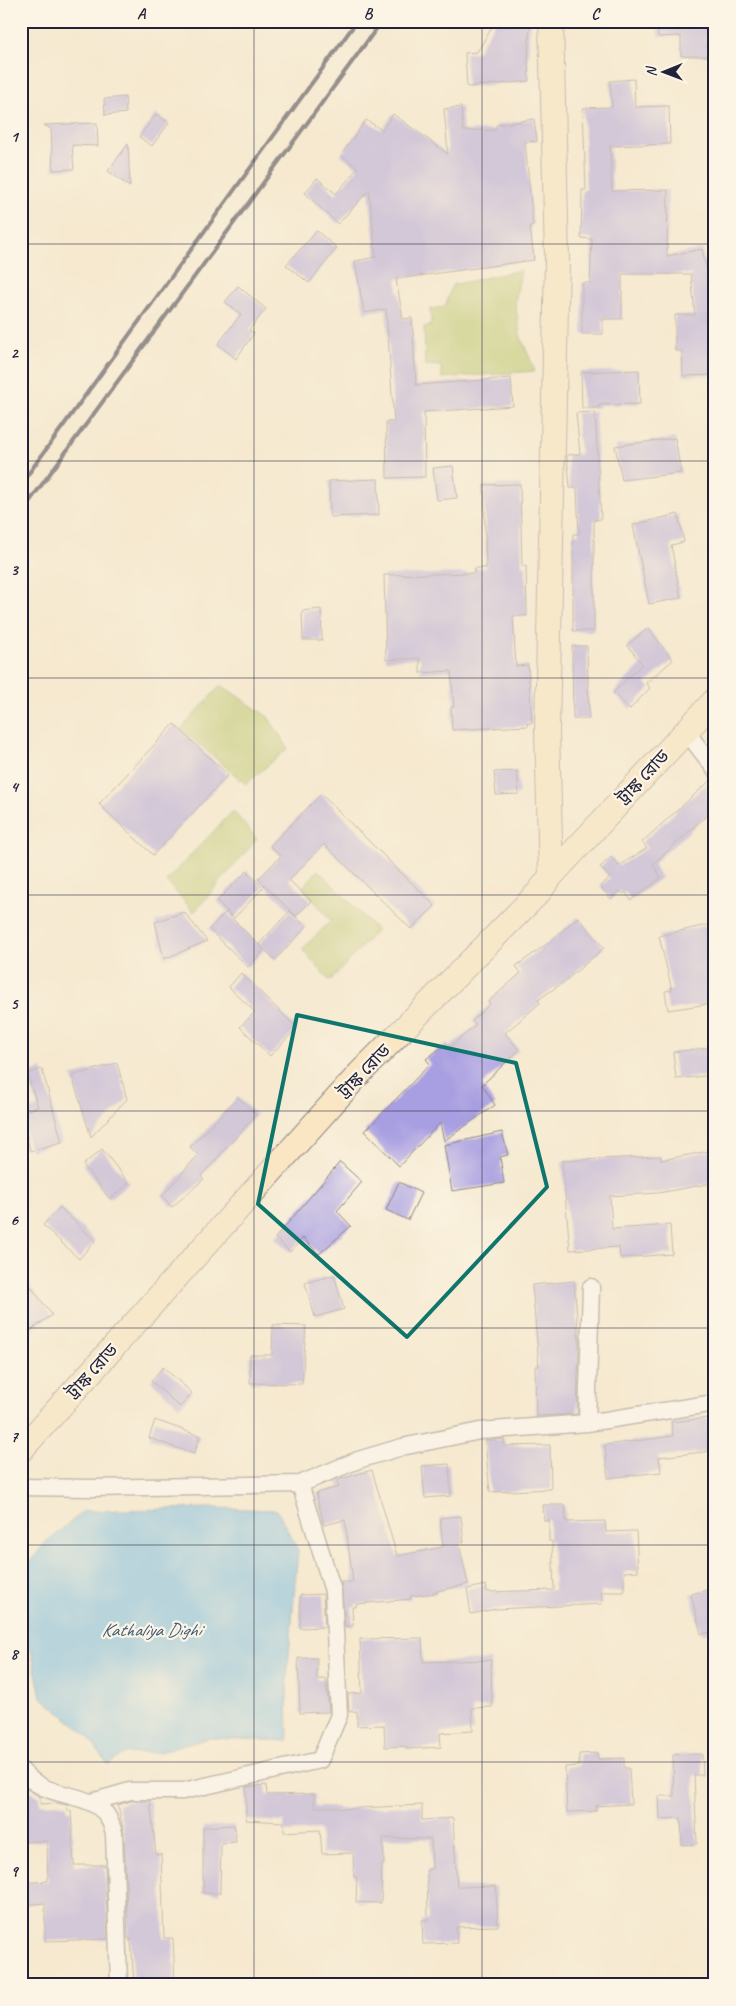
<svg xmlns="http://www.w3.org/2000/svg" width="736" height="2006" font-family="Caveat,'Noto Sans Bengali',sans-serif">
	<style>
		.green { fill: #b3c568; stroke: #6a7452 }
		.water { fill: #6fbbe8; stroke: #486e92 }
		.building { fill: #a89fe2 }
		.lines { fill: none; stroke-linecap: round; stroke-linejoin: round }
		.street-casing { stroke: #8c8686; stroke-width: 19 }
		.secondary-casing { stroke: #8c8686; stroke-width: 26 }
		.street { stroke: #fff; stroke-width: 16 }
		.secondary { stroke: #fbe6c4; stroke-width: 24 }
		.rail { stroke: #22223b; stroke-width: 4 }
		.marked { fill: none; stroke: #0f766e; stroke-width: 4; stroke-linejoin: round }
		.grid { fill: none; stroke: #22223b; stroke-width: 1; stroke-opacity: 0.55 }
		.labels { text-anchor: middle; stroke-width: 4.5; stroke-linejoin: round; paint-order: stroke }
		.street-label { font-size: 18px; fill: #22223b; stroke: #fcf5e5 }
		.water-label { font-size: 19px; font-style: italic; fill: #3d5878; stroke: #fcf5e5 }
		.neatline { fill: none; stroke: #22223b; stroke-width: 2 }
		.grid-label { font-size: 16px; text-anchor: middle; font-weight: bold; fill: #22223b }
	</style>
	<rect width="100%" height="100%" fill="#fcf5e5"/>
	<filter id="ink" filterUnits="userSpaceOnUse"><feTurbulence type="fractalNoise" baseFrequency=".02" numOctaves="2"/><feDisplacementMap in="SourceGraphic" scale="10" xChannelSelector="R" yChannelSelector="G"/><feConvolveMatrix kernelMatrix="1 2 1 2 8 2 1 2 1" color-interpolation-filters="sRGB"/></filter>
	<filter id="wash" filterUnits="userSpaceOnUse"><feTurbulence type="fractalNoise" baseFrequency=".0096" numOctaves="4" result="noise"/><feDisplacementMap in="SourceGraphic" scale="20" xChannelSelector="R" yChannelSelector="G"/><feGaussianBlur stdDeviation="1.12" result="paint"/><feColorMatrix in="noise" values="0 0 0 0 0 0 0 0 0 0 0 0 0 0 0 0 0 1.4 0 .05"/><feComposite in="paint" operator="in"/></filter>
	<g filter="url(#wash)">
		<rect width="100%" height="100%" fill="#f5e9d0"/>
		<path class="green" d="M521 270 515 302 520 335 535 371 442 378 441 366 425 365 424 327 431 325 430 309 445 307 452 285Z
			M221 685 268 717 288 748 246 784 181 729Z
			M233 811 257 839 194 912 166 881Z
			M318 870 377 930 330 981 302 949 331 921 303 887Z"/>
		<path class="water" d="M210 1508 277 1510 298 1550 287 1679 288 1741 210 1738 160 1752 123 1754 108 1765 87 1735 41 1697 31 1649 21 1639V1573L46 1542 84 1511Z"/>
		<g id="blocks">
			<path class="building" d="M496 21H530L528 59 529 81 467 87 465 53 477 52Z
				M657 21H713V34H706L708 56H681V36L658 37Z
				M634 79 635 107 669 106 670 144 610 146 612 191 668 190 667 256 702 249 709 280H715V375L683 376 682 351H675V315H695L691 274H622V319H603V334H582V283H590L592 239 581 238 582 190H586L583 108 612 107 610 81Z
				M125 97 126 113 105 115 104 99Z
				M461 107 463 131 496 130V125L534 119 537 141 525 142 533 225 530 226 534 260 396 279 403 319 412 318 416 385 511 378 513 406 424 412 425 477 387 478 386 422H394L386 309 364 313 355 261 376 257 369 190 338 224 305 193 317 178 336 194 358 168 341 155 366 120 382 130 393 114 448 154 444 109Z
				M156 114 169 123 152 146 139 137Z
				M97 123 98 146 72 145 74 169 53 170 51 129 44 125Z
				M128 144 130 187 108 171Z
				M317 231 337 248 309 283 286 265Z
				M238 286 266 309 249 330 254 333 236 359 218 344 241 314 225 302Z
				M639 370 640 404 599 405V408H582L581 372Z
				M595 412 601 519 594 520V631H573V534H579L577 488H570L567 455 580 454 576 413Z
				M675 438 681 473 622 480 615 446Z
				M453 466 457 498 437 500 433 468Z
				M378 479 379 515 330 517 329 481Z
				M520 484 522 566H526L527 616H513L516 666 528 665 532 723H527L528 726 452 730 451 707H454L451 671 420 673V658L386 660 384 575 474 573V568H486L484 485Z
				M678 514 684 542 671 545 681 598 649 604 633 525Z
				M321 609 322 640H303L302 611Z
				M648 628 673 660 646 683 650 688 630 709 613 693 642 664 627 645Z
				M572 646H587L589 719H573Z
				M174 724 228 775 153 855 99 804Z
				M517 771 519 794 496 795 494 772Z
				M713 778 715 779V808L653 864 661 878 631 900 625 892 623 894 620 891 611 899 600 886 610 878 600 867 611 857 619 866 647 848 642 842Z
				M321 794 435 906 411 929 324 844 289 880 311 901 296 916 258 879 281 856 270 846Z
				M247 871 263 888 234 918 217 901Z
				M290 911 306 927 275 960 259 944Z
				M184 912 207 941 164 959 155 922Z
				M226 912 264 950 248 967 209 929Z
				M578 917 604 948 565 981 538 1000 540 1003 505 1033 519 1050 482 1085 495 1105 444 1141 440 1123 399 1166 365 1131 430 1064 426 1059 447 1043 450 1047 476 1025 472 1021 490 1004 488 1002 521 973 516 966 547 944Z
				M715 923V1003L668 1010 665 991 672 990 659 936Z
				M241 973 297 1028 270 1056 240 1027 255 1012 229 987Z
				M715 1047V1075L676 1079 673 1052Z
				M117 1063 127 1099 91 1137 72 1076Z
				M42 1069 62 1142 30 1151 21 1112 38 1107 27 1074Z
				M238 1097 256 1115 201 1176 204 1179 172 1207 162 1196 198 1155 190 1147Z
				M502 1132 508 1155 500 1157 504 1183 452 1191 444 1145Z
				M102 1149 129 1183 110 1199 83 1165Z
				M715 1150 713 1183 658 1193 610 1196 612 1229 670 1225 672 1254 620 1258 619 1247 570 1250 562 1161 661 1156V1160Z
				M340 1162 362 1182 337 1211 351 1226 319 1254 303 1238 290 1252 275 1238Z
				M399 1182 421 1193 408 1220 386 1210Z
				M60 1207 95 1241 79 1259 43 1225Z
				M21 1273 52 1315 21 1337Z
				M334 1275 344 1309 315 1317 305 1283Z
				M574 1281 579 1340 577 1414 536 1416 535 1366H539L532 1285Z
				M273 1325 306 1326 302 1384 250 1383V1355H272Z
				M163 1367 192 1393 180 1407 151 1381Z
				M709 1418 712 1451 659 1457 661 1472 608 1478 605 1445 673 1436 671 1422Z
				M155 1420 200 1436 194 1454 149 1438Z
				M504 1439 505 1446 550 1445 551 1489 490 1492 485 1441Z
				M449 1464 451 1496 425 1498 422 1466Z
				M372 1470 397 1556 443 1547 440 1518 461 1516 464 1542 459 1543 468 1584 437 1591V1593L410 1596 411 1599 356 1604V1607H352L353 1626H345L341 1582H353L345 1520 324 1525 316 1493 339 1487 337 1480Z
				M543 1505H565L566 1522 605 1521 606 1532 636 1531 638 1571 624 1572V1592H601L602 1604 496 1609 471 1614 467 1589 486 1585 487 1592 554 1590 552 1541H549V1520L544 1521Z
				M715 1588V1631L701 1634 691 1594Z
				M323 1594 325 1627 300 1628V1595Z
				M422 1638 423 1662 491 1660 492 1707 472 1708 473 1731 440 1733 441 1747 406 1749V1746L385 1747 384 1725 357 1726V1711L349 1712 348 1694 362 1693 360 1639Z
				M298 1658H317V1679H326L329 1712 300 1713Z
				M597 1753 598 1759 624 1758V1768H629L631 1804 596 1806V1811L567 1812 565 1767 579 1766V1754Z
				M702 1754 703 1775H694L697 1844 682 1845 681 1818 660 1819 659 1796H674L673 1755Z
				M266 1785 267 1795 314 1794 315 1807H337L339 1809 422 1805V1820L453 1818 457 1887 496 1886 498 1926 456 1927 457 1943 423 1944 422 1920H428L427 1870 432 1869 431 1839 383 1838 384 1864H382L381 1903 356 1902 357 1877H354L353 1853 322 1854 320 1830 284 1832V1822L246 1820V1787Z
				M21 1790H29L40 1797V1804L57 1803 67 1805 68 1811H71L74 1865H105L108 1939 45 1941V1903L21 1905V1883L48 1881 47 1841 21 1842Z
				M131 1801H150L156 1855 161 1854 164 1938H173L175 1983 134 1985 131 1939H128L124 1833 118 1805Z
				M234 1825 236 1842 221 1843 220 1893H203V1827Z"/>
		</g>
	</g>
	<g filter="url(#ink)">
		<use href="#blocks" fill-opacity="0" stroke="#8c8686" stroke-width="1"/>
		<g class="lines">
			<g class="street-casing">
				<path id="street" d="M686 731 715 769
					M587 1423 591 1287
					M21 1487 92 1488 300 1484 358 1460 402 1447 480 1431 587 1423 715 1403
					M21 1770C48 1802 84 1789 106 1814 110 1819 112 1827 114 1833L119 1985
					M92 1802 130 1791H183L320 1760 339 1715 333 1591 300 1484"/>
			</g>
			<g class="secondary-casing">
				<path id="secondary" d="M551 876 547 731 557 259 551 21
					M21 1450 359 1074 539 892 551 876 715 700"/>
			</g>
			<use href="#street" class="street"/>
			<use href="#secondary" class="secondary"/>
			<path class="rail" d="M21 484 357 21
				M21 513 382 21"/>
		</g>
	</g>
	<path d="M0 0H736V2006H0ZM297 1015 516 1063 547 1187 407 1337 258 1204Z" fill="#f5e9d0" fill-opacity=".55" fill-rule="evenodd"/>
	<path class="marked" d="M297 1015 516 1063 547 1187 407 1337 258 1204Z"/>
	<path class="grid" d="M254 21V1985M482 21V1985M21 244H715M21 461H715M21 678H715M21 895H715M21 1111H715M21 1328H715M21 1545H715M21 1762H715"/>
	<g class="labels">
		<g class="street-label">
			<text transform="translate(643 777) rotate(-47)" y="6">ট্রাঙ্ক রোড</text>
			<text transform="translate(364 1071) rotate(-46)" y="6">ট্রাঙ্ক রোড</text>
			<text transform="translate(92 1371) rotate(-48)" y="6">ট্রাঙ্ক রোড</text>
		</g>
		<g class="water-label">
			<text x="151" y="1636">Kathaliya Dighi</text>
		</g>
	</g>
	<rect width="736" height="2006" fill="none" stroke="#fcf5e5" stroke-width="55"/>
	<g transform="translate(664 72) rotate(269)" stroke="#fcf5e5" stroke-width="4" paint-order="stroke">
	<path d="M0-4L9 19L0 12L-9 19Z" fill="#22223b"/>
	<text y="-8" font-size="14" font-weight="bold" text-anchor="middle" fill="#22223b">N</text>
	</g>
	<rect x="28" y="28" width="680" height="1950" class="neatline"/>
	<g class="grid-label">
		<text x="141" y="19">A</text>
		<text x="368" y="19">B</text>
		<text x="595" y="19">C</text>
		<text x="14" y="142">1</text>
		<text x="14" y="358">2</text>
		<text x="14" y="575">3</text>
		<text x="14" y="792">4</text>
		<text x="14" y="1009">5</text>
		<text x="14" y="1225">6</text>
		<text x="14" y="1442">7</text>
		<text x="14" y="1659">8</text>
		<text x="14" y="1876">9</text>
	</g>
</svg>
